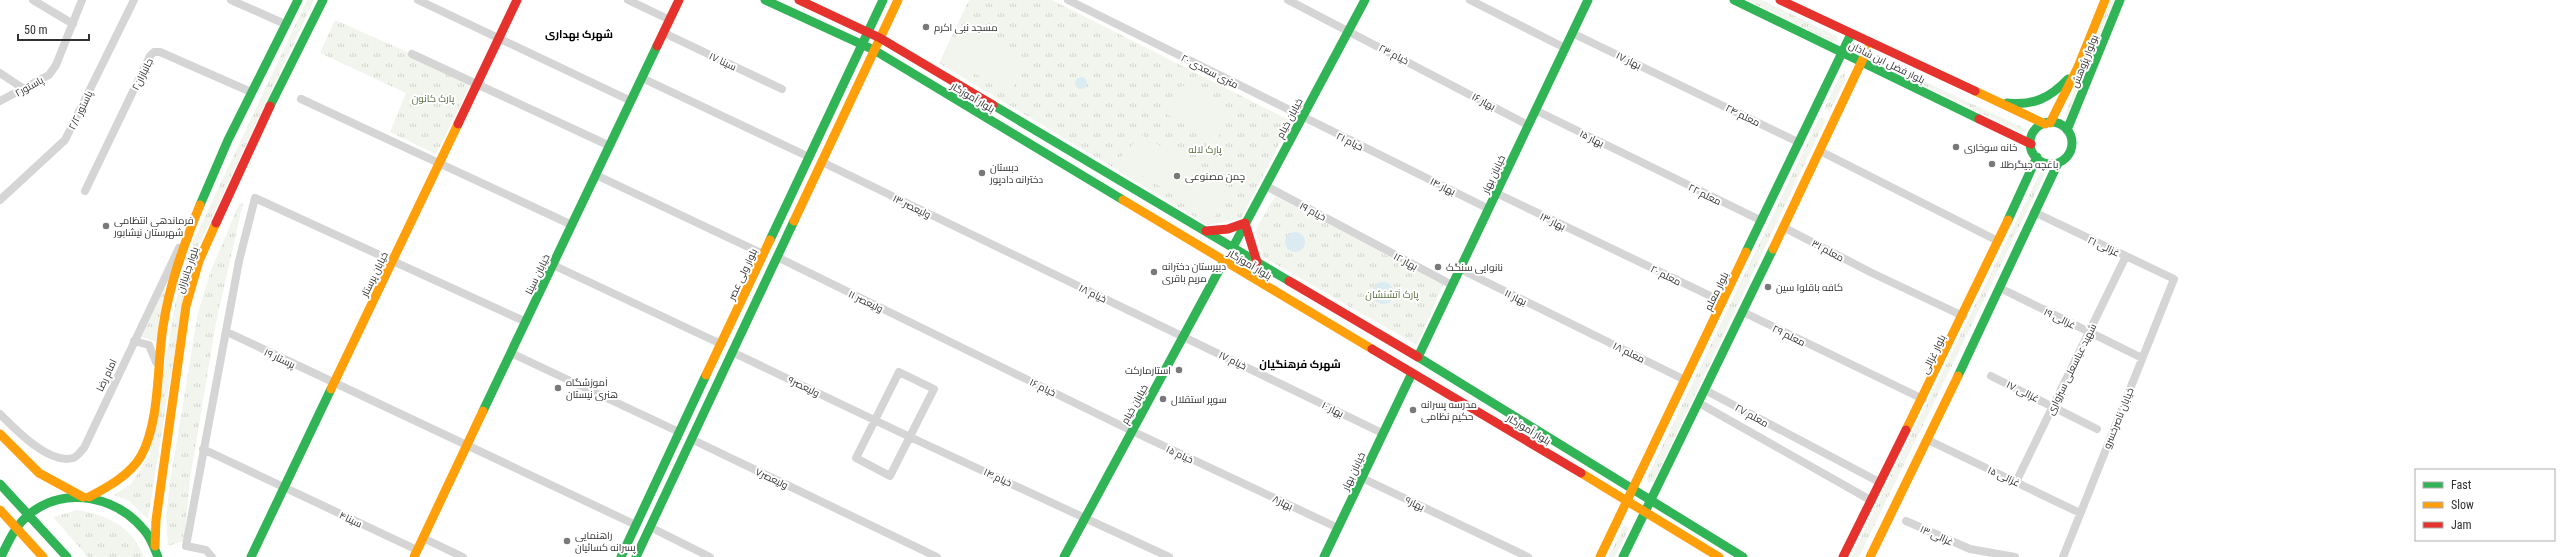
<svg xmlns="http://www.w3.org/2000/svg" width="2571" height="557" font-family="'Roboto Condensed',Cairo,sans-serif">
	<style>
		.grass { fill: url(#grass-tufts) }
		.pitch { fill: #f2f5ed }
		.water { fill: #dbebf2 }
		.lines { fill: none; stroke-linecap: round; stroke-linejoin: round }
		.street { stroke: #d5d5d5; stroke-width: 8 }
		.fast { stroke: #30b455; stroke-width: 9 }
		.slow { stroke: #ff9f0a; stroke-width: 9 }
		.jam { stroke: #e5322d; stroke-width: 9 }
		.poi-dot { fill: #797979; stroke: #fff; stroke-width: 1.5 }
		.labels { text-anchor: middle; stroke-width: 4; stroke-linejoin: round; paint-order: stroke }
		.poi-label { font-size: 10px; fill: #313131; stroke: #fff; text-anchor: start }
		.street-label { font-size: 10px; fill: #313131; stroke: #fff }
		.park-label { font-size: 10px; fill: #586d3e; stroke: #fff }
		.neighbourhood-label { font-size: 11px; font-weight: bold; fill: #000; stroke: #fff }
	</style>
	<defs>
		<pattern id="grass-tufts" width="24" height="20" patternUnits="userSpaceOnUse"><rect width="24" height="20" fill="#f2f5ed"/><path d="M3 7l-1-3M5 7V3M7 7l1-3M15 17l-1-3M17 17v-4M19 17l1-3" fill="none" stroke="#d0d2cc"/></pattern>
	</defs>
	<rect width="100%" height="100%" fill="#fff"/>
	<path class="grass" d="M307 0H314L197 249 182 305 148 519 129 501 114 495 131 484 150 454 175 304 192 244Z
		M969 0H1052L1291 121 1241 219 1208 225 939 63Z
		M1747 0H1762L1836 36 1838 41 1833 42Z
		M2111 0H2114L2066 119 2065 114Z
		M335 20 412 54 471 84 436 154 390 132 406 93 320 53Z
		M1874 58 2026 129V132H2021L1877 63Z
		M1845 73V80L1830 111 1824 109 1839 77Z
		M1819 118H1823L1825 121 1654 481 1648 483 1647 478Z
		M2041 171 2044 173 2043 178 1859 557H1851Z
		M1275 196 1443 285 1417 345 1263 257 1255 231Z
		M243 203 216 323 190 479 184 541 168 546 166 518 170 482 198 313 210 273 239 204Z
		M166 287 158 342 141 337 164 289Z
		M77 510C107 515 132 526 144 557H88L53 517Z
		M1624 525 1629 528 1615 557H1608Z"/>
	<path class="pitch" d="M961 26 1027 59 1011 92 945 59Z
		M1182 85 1232 112 1216 141 1166 114Z
		M1142 135 1232 189 1214 218 1117 161Z"/>
	<path class="water" d="M1075 83a6 6 0 1 1 12 0a6 6 0 1 1-12 0Z
		M1285 242a10 10 0 1 1 20 0a10 10 0 1 1-20 0Z
		M1372 293a11 11 0 1 1 22 0a11 11 0 1 1-22 0Z"/>
	<g class="lines">
		<path class="street" d="M33 0 73 24
			M231 0 285 24
			M418 0 631 101
			M628 0 670 20
			M1068 0 1489 209
			M1288 0 1528 125
			M1470 0 1565 48
			M664 33 782 89
			M1572 33 1800 143
			M412 54 610 146
			M0 73 24 89
			M642 78 809 157
			M301 99 572 225
			M0 101 49 75 56 65 82 0
			M1535 110 1762 221
			M1820 151 1998 241
			M822 162 1382 433
			M596 175 763 254
			M1266 186 1452 285
			M85 191 150 56 154 52H160L251 92
			M1496 193 1723 302
			M0 200 65 140 134 0
			M2034 212 2174 279 2063 557
			M1783 227 1872 273 1963 316
			M777 257 1132 431 1338 528
			M553 265 721 344
			M1460 269 1685 380
			M2000 288 2142 358
			M1743 312 1923 399
			M227 332 636 525
			M134 341 149 345 156 362
			M732 352 910 437 1169 557
			M511 353 679 432
			M899 372 934 389 890 476 856 458Z
			M1991 376 2097 429
			M1705 390 1881 483
			M1699 403 1872 501
			M0 414C15 429 49 465 73 458 77 457 81 451 84 448L179 248
			M691 439 937 557
			M1928 440 2080 513
			M203 449 417 550
			M1362 478 1528 557
			M2016 482 2126 256
			M1906 521 1970 549 2015 557
			M650 527 710 557
			M423 538 463 557
			M212 557 206 550 186 546 239 261 255 198 526 322"/>
		<path class="fast" d="M765 0 874 50 1123 200
			M1734 0 1979 119
			M2007 103C2033 106 2050 98 2068 79
			M993 105 1289 281
			M270 106 323 0
			M2030 143a21 21 0 1 1 42 0a21 21 0 1 1-42 0Z
			M2067 130 2120 0
			M200 205 228 140 298 0
			M2008 220 2037 157
			M770 240 883 0
			M1233 247 1365 0
			M1746 252 1851 34
			M1418 357 1743 557
			M1418 357 1588 0
			M1958 376 2058 163
			M483 411 657 46
			M0 484 67 557
			M1 557C9 540 16 524 32 512 68 486 117 497 144 530 151 537 154 548 158 557
			M251 557 331 389
			M621 557 706 375
			M636 557 794 221
			M1064 557 1224 261
			M1324 557 1412 373
			M1623 557 1773 249"/>
		<path class="slow" d="M1975 91 2045 124
			M2050 123 2078 67 2105 0
			M1123 200 1372 349
			M794 221 898 0
			M1773 249 1870 44
			M706 375 770 240
			M331 389 458 124
			M1906 430 2008 220
			M0 434 39 473 83 497
			M1581 473 1719 557
			M89 497C108 487 130 475 141 456 160 422 157 365 163 327 169 285 184 244 200 205
			M0 510 43 557
			M155 546 156 520 186 306 199 261 216 223
			M414 557 483 411
			M1600 557 1746 252
			M1870 557 1958 376"/>
		<path class="jam" d="M799 0 880 38 993 105
			M1780 0 1975 91
			M657 46 679 0
			M1979 119 2031 144
			M458 124 517 0
			M216 223 270 106
			M1206 231 1228 229 1245 223 1257 262
			M1289 281 1418 357
			M1372 349 1581 473
			M1843 557 1906 430"/>
	</g>
	<g class="poi-dot">
		<circle cx="926" cy="27" r="4"/>
		<circle cx="1956" cy="147" r="4"/>
		<circle cx="1992" cy="164" r="4"/>
		<circle cx="982" cy="173" r="4"/>
		<circle cx="1177" cy="176" r="4"/>
		<circle cx="106" cy="226" r="4"/>
		<circle cx="1438" cy="267" r="4"/>
		<circle cx="1154" cy="272" r="4"/>
		<circle cx="1768" cy="287" r="4"/>
		<circle cx="1179" cy="370" r="4"/>
		<circle cx="558" cy="388" r="4"/>
		<circle cx="1163" cy="399" r="4"/>
		<circle cx="1413" cy="410" r="4"/>
		<circle cx="567" cy="541" r="4"/>
	</g>
	<g class="labels">
		<g class="poi-label">
			<text x="934" y="31">مسجد نبی اکرم</text>
			<text x="1964" y="151">خانه سوخاری</text>
			<text x="2000" y="168">باغچه جیگرطلا</text>
			<text x="990" y="171">دبستان<tspan x="990" dy="12">دخترانه دادپور</tspan></text>
			<text x="1185" y="180">چمن مصنوعی</text>
			<text x="114" y="224">فرماندهی انتظامی<tspan x="114" dy="12">شهرستان نیشابور</tspan></text>
			<text x="1162" y="270">دبیرستان دخترانه<tspan x="1162" dy="12">مریم باقری</tspan></text>
			<text x="1446" y="271">نانوایی سنگک</text>
			<text x="1776" y="291">کافه باقلوا سین</text>
			<text x="1171" y="374" text-anchor="end">استارمارکت</text>
			<text x="566" y="386">آموزشگاه<tspan x="566" dy="12">هنری نیستان</tspan></text>
			<text x="1171" y="403">سوپر استقلال</text>
			<text x="1421" y="408">مدرسه پسرانه<tspan x="1421" dy="12">حکیم نظامی</tspan></text>
			<text x="575" y="539">راهنمایی<tspan x="575" dy="12">پسرانه کسائیان</tspan></text>
		</g>
		<g class="street-label">
			<text transform="translate(1394 54) rotate(27)" y="4">خیام ۲۳</text>
			<text transform="translate(1629 60) rotate(26)" y="4">بهار ۱۷</text>
			<text transform="translate(723 61) rotate(25)" y="4">سینا ۱۷</text>
			<text transform="translate(2084 61) rotate(-68)" y="4">بولوار پژوهش</text>
			<text transform="translate(1887 62) rotate(26)" y="4">بلوار فضل ابن شاذان</text>
			<text transform="translate(1210 71) rotate(27)" y="4">۲۰ متری سعدی</text>
			<text transform="translate(142 74) rotate(-63)" y="4">جانبازان۲</text>
			<text transform="translate(29 86) rotate(-29)" y="4">پاستور۲</text>
			<text transform="translate(973 97) rotate(31)" y="4">بلوار آموزگار</text>
			<text transform="translate(1484 101) rotate(28)" y="4">بهار ۱۶</text>
			<text transform="translate(80 110) rotate(-64)" y="4">پاستور ۲/۲</text>
			<text transform="translate(1743 115) rotate(26)" y="4">معلم ۲۴</text>
			<text transform="translate(1289 118) rotate(-62)" y="4">خیابان خیام</text>
			<text transform="translate(1592 138) rotate(26)" y="4">بهار ۱۵</text>
			<text transform="translate(1350 141) rotate(26)" y="4">خیام ۲۱</text>
			<text transform="translate(1493 174) rotate(-65)" y="4">خیابان بهار</text>
			<text transform="translate(1443 186) rotate(26)" y="4">بهار ۱۴</text>
			<text transform="translate(1705 194) rotate(26)" y="4">معلم ۲۲</text>
			<text transform="translate(912 206) rotate(26)" y="4">ولیعصر ۱۳</text>
			<text transform="translate(1313 211) rotate(28)" y="4">خیام ۱۹</text>
			<text transform="translate(1553 221) rotate(26)" y="4">بهار ۱۳</text>
			<text transform="translate(2104 246) rotate(25)" y="4">غزالی ۲۱</text>
			<text transform="translate(1828 250) rotate(28)" y="4">معلم ۳۱</text>
			<text transform="translate(1406 261) rotate(28)" y="4">بهار ۱۲</text>
			<text transform="translate(1250 264) rotate(31)" y="4">بلوار آموزگار</text>
			<text transform="translate(187 270) rotate(-71)" y="4">بلوار جانبازان</text>
			<text transform="translate(374 274) rotate(-64)" y="4">خیابان پرستار</text>
			<text transform="translate(537 274) rotate(-64)" y="4">خیابان سینا</text>
			<text transform="translate(742 274) rotate(-65)" y="4">بلوار ولی عصر</text>
			<text transform="translate(1666 275) rotate(26)" y="4">معلم ۲۰</text>
			<text transform="translate(1716 291) rotate(-64)" y="4">بلوار معلم</text>
			<text transform="translate(1093 293) rotate(26)" y="4">خیام ۱۸</text>
			<text transform="translate(1516 297) rotate(26)" y="4">بهار ۱۱</text>
			<text transform="translate(866 301) rotate(26)" y="4">ولیعصر ۱۱</text>
			<text transform="translate(2060 318) rotate(26)" y="4">غزالی ۱۹</text>
			<text transform="translate(1789 335) rotate(26)" y="4">معلم ۲۹</text>
			<text transform="translate(1629 352) rotate(26)" y="4">معلم ۱۸</text>
			<text transform="translate(1933 354) rotate(-64)" y="4">بلوار غزالی</text>
			<text transform="translate(280 358) rotate(25)" y="4">پرستار ۱۹</text>
			<text transform="translate(1233 360) rotate(26)" y="4">خیام ۱۷</text>
			<text transform="translate(2071 369) rotate(-64)" y="4">شهید عباسعلی سبزواری</text>
			<text transform="translate(106 375) rotate(-65)" y="4">امام رضا</text>
			<text transform="translate(804 386) rotate(26)" y="4">ولیعصر۹</text>
			<text transform="translate(1043 387) rotate(26)" y="4">خیام ۱۶</text>
			<text transform="translate(2023 391) rotate(26)" y="4">غزالی ۱۷</text>
			<text transform="translate(1134 404) rotate(-61)" y="4">خیابان خیام</text>
			<text transform="translate(1333 409) rotate(26)" y="4">بهار ۱۰</text>
			<text transform="translate(1752 415) rotate(29)" y="4">معلم ۲۷</text>
			<text transform="translate(2118 418) rotate(-68)" y="4">خیابان ناصرخسرو</text>
			<text transform="translate(1529 429) rotate(31)" y="4">بلوار آموزگار</text>
			<text transform="translate(1180 454) rotate(25)" y="4">خیام ۱۵</text>
			<text transform="translate(1353 471) rotate(-65)" y="4">خیابان بهار</text>
			<text transform="translate(2004 476) rotate(25)" y="4">غزالی ۱۵</text>
			<text transform="translate(998 477) rotate(25)" y="4">خیام ۱۴</text>
			<text transform="translate(772 478) rotate(26)" y="4">ولیعصر۷</text>
			<text transform="translate(1283 502) rotate(25)" y="4">بهار۸</text>
			<text transform="translate(1415 503) rotate(25)" y="4">بهار۹</text>
			<text transform="translate(351 519) rotate(25)" y="4">سینا۴</text>
			<text transform="translate(1937 535) rotate(24)" y="4">غزالی ۱۳</text>
		</g>
		<g class="park-label">
			<text x="433" y="102">پارک کانون</text>
			<text x="1205" y="153">پارک لاله</text>
			<text x="1392" y="298">پارک آتشنشان</text>
		</g>
		<g class="neighbourhood-label">
			<text x="579" y="38">شهرک بهداری</text>
			<text x="1300" y="368">شهرک فرهنگیان</text>
		</g>
	</g>
	<rect x="2415" y="469" width="140" height="72" fill="#ffffff" stroke="#adadad"/>
	<rect x="2423" y="482" width="20" height="6" fill="#30b455" stroke="#adadad"/>
	<text x="2451" y="489" font-size="12" fill="#313131">Fast</text>
	<rect x="2423" y="502" width="20" height="6" fill="#ff9f0a" stroke="#adadad"/>
	<text x="2451" y="509" font-size="12" fill="#313131">Slow</text>
	<rect x="2423" y="522" width="20" height="6" fill="#e5322d" stroke="#adadad"/>
	<text x="2451" y="529" font-size="12" fill="#313131">Jam</text>
	<path d="M18 34v6h71v-6" fill="none" stroke="#313131" stroke-width="2"/>
	<text x="24" y="34" font-size="12" fill="#313131" stroke="#ffffff" stroke-width="3" paint-order="stroke">50 m</text>
</svg>
